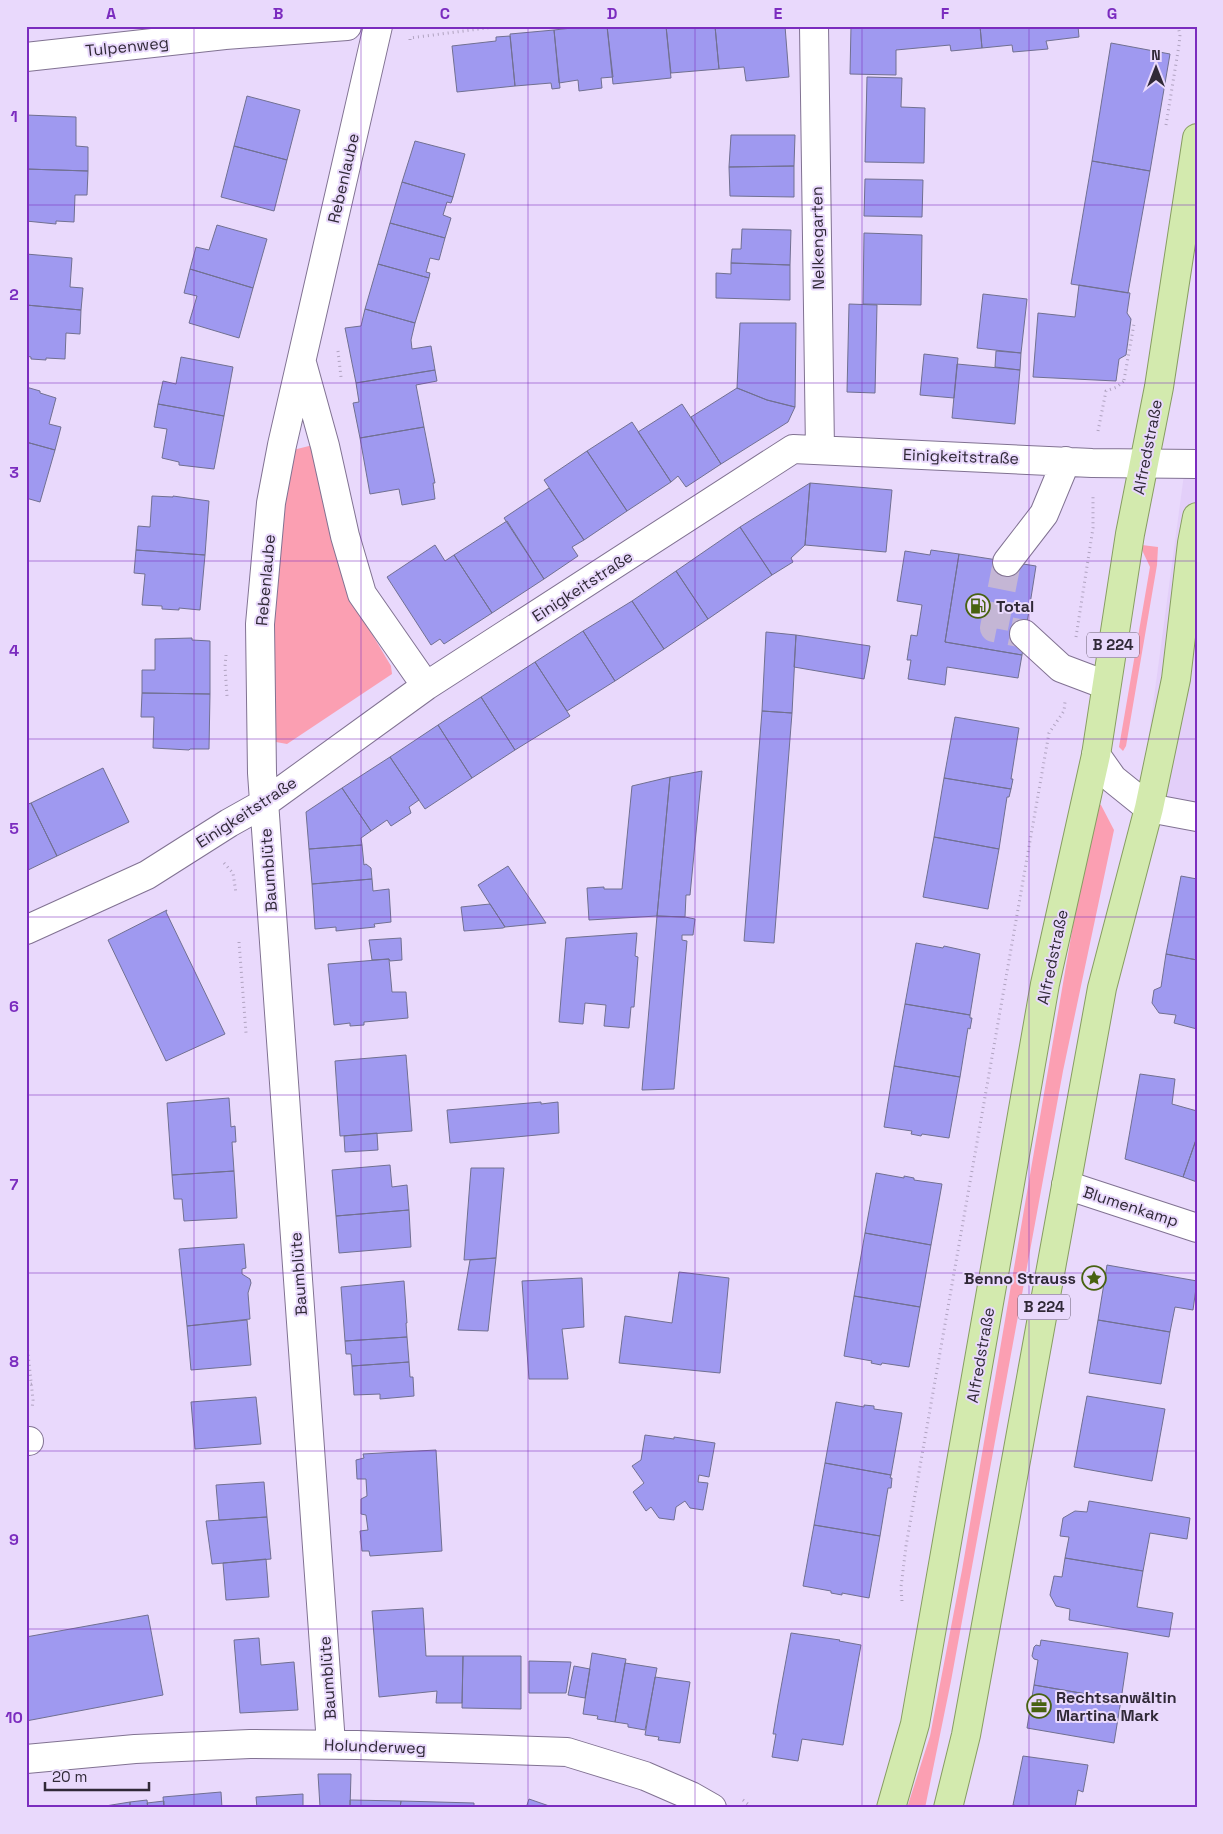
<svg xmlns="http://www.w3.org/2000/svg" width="1223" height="1834" font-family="'Space Grotesk',sans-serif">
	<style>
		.built { fill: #e3cff9 }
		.green { fill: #fb9fb2 }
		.building { fill: #9f99f0; stroke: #717091 }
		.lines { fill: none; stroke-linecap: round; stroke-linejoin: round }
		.minor-tunnel { stroke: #c4b6d5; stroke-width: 28; stroke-dasharray: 28 14; stroke-linecap: butt }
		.minor-casing { stroke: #817292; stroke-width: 30 }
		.major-casing { stroke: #879d61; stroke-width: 30 }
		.path { stroke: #b0a3c0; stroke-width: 3; stroke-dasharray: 1 4; stroke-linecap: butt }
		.minor { stroke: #fff; stroke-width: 28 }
		.major { stroke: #d3eaae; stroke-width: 28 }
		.grid { fill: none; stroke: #7b2cbf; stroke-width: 1; stroke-opacity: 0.55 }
		.labels { text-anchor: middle; stroke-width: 4; stroke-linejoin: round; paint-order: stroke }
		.shield { fill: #e9d9fc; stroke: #685e72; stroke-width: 1 }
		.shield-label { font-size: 15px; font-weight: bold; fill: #302937 }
		.street-label { font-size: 16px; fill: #302937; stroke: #e9d9fc }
		.poi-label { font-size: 16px; font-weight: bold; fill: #302937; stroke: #e9d9fc; text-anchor: start }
		.neatline { fill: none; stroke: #7b2cbf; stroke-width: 2 }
		.grid-label { font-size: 16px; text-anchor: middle; font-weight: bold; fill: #7b2cbf }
	</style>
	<rect width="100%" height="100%" fill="#e9d9fc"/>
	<path class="built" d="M1185 467 1197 468V820L1139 809Z"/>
	<path class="green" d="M317 444 350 597 391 666 392 674 287 744 276 742 271 723V652L283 503 293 450Z
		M1142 545 1158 547 1157 565 1126 746 1123 751 1119 747 1150 567 1142 550Z
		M1095 802 1101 805 1114 830 1063 1071 951 1681 925 1808H907L930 1736 962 1570 1072 931Z"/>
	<path class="building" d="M590 26H607L613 77 601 78 602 88 579 91 578 80 559 83 554 30Z
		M607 26H666L671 78 613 84Z
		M666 26H715L719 69 671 73Z
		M715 26H785L789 77 746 81 744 67 719 69Z
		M851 26H980L982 48 951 51 950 45 896 50V75L850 74Z
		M980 26H1078L1079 37 1046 41 1048 49 1013 52 1012 45 982 48Z
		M554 30 560 88 552 89 551 83 515 86 510 34Z
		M510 36 515 86 457 92 452 46 496 41V37Z
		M1111 43 1170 54 1150 171 1092 161Z
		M867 77 902 78 901 107 925 108 924 163 865 162Z
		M247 96 300 110 287 160 234 146Z
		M26 115 76 117V146L88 147V171L26 169Z
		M731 135H795L794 166 729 167Z
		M415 141 465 154 453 197 402 182Z
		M234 146 287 160 274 211 221 197Z
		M1092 161 1150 171 1128 293 1071 284Z
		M794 166V197L730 196 729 167Z
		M26 169 88 171 87 195H75L74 222 56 221V224L26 221Z
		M865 179 923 180 922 217 864 216Z
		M402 182 453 197 451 203 447 202 443 215 451 218 445 238 390 223Z
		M390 223 445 238 439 260 430 258 426 272 430 273 429 278 378 264Z
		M217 225 267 239 253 288 190 269 196 247 209 250Z
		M742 229 791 230 790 265 731 263 732 249H741Z
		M864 233 922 235 921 305 863 304Z
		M26 254 72 258 70 287 83 288 81 310 26 305Z
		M731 263 790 265V300L716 298V273L731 274Z
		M378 264 429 278 415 323 365 309Z
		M190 269 253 288 239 338 189 323 197 296 184 293Z
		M1079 285 1130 293 1127 313 1131 319 1126 355 1119 359 1116 381 1033 377 1038 313 1075 317Z
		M983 294 1027 299 1021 353 977 348Z
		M849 304 877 305 875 393 847 392Z
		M26 305 81 310 80 334 66 333 65 359 46 358V360L31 359V357L26 356Z
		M365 309 415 323 411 340 412 349 431 346 435 370 356 383 345 328 361 326Z
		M740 323H796L795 407 767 400 737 388Z
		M996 351 1021 353 1020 370 995 367Z
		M924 354 958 358 954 398 920 395Z
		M181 357 233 367 224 416 158 404 163 381 176 384Z
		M957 364 1020 370 1015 424 952 418Z
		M435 370 437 381 416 385 424 427 360 438 353 403 359 402 356 383Z
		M26 387 40 391V393L56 398 49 424 61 427 55 450 26 442Z
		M737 388 767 400 795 407 788 422 721 464 691 417Z
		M158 404 224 416 214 469 179 465V462L162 458 167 429 154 427Z
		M682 404 721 464 686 487 678 476 671 482 638 432Z
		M632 422 671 482 627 511 587 451Z
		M424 427 435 483H433L435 499 402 505 399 489 370 494 360 438Z
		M26 442 55 450 40 502 26 498Z
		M587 451 627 511 584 540 544 480Z
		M810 483 892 490 886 552 805 545Z
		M810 483 805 545 791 558 793 562 772 575 740 527Z
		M549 488 584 540 572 547 578 556 544 579 504 518Z
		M152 496 173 497V496L209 501 205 555 136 550 138 526 150 527Z
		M507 521 544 579 492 613 454 555Z
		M740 527 772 575 708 619 676 571Z
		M435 545 445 561 454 555 492 613 444 644 440 639 431 645 387 577Z
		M136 550 205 555 200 610 179 608V610L162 609V606L142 605 145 574 134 573Z
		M931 550 959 554 945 642 1022 655 1018 678 947 667 945 685 908 679 911 660H907L911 635 917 636 922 605 897 601 905 551 930 555Z
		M959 554 1036 566 1022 655 945 642Z
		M676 571 708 619 664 649 632 601Z
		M632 601 664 649 615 681 583 631Z
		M583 631 615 681 567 711 535 662Z
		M766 632 796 635 792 713 762 711Z
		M796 635 870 646 864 679 794 667Z
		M192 638V640L210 641V694L142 693V670H155V639Z
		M535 662 570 716 515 750 481 697Z
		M142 693 210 694 209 749H190L189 750 153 748 154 717H141Z
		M481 697 515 750 472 778 438 725Z
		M762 711 792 713 774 943 744 941Z
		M955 717 1019 728 1011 779H1013L1011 789 944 778Z
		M438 725 472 778 425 809 390 757Z
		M390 757 419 800 409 807 411 813 391 826 387 820 371 831 342 788Z
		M103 768 129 822 57 856 31 803Z
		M702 771 690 895H686L685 917 657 916 670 777Z
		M670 777 657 916 589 920 587 888 604 887V889H622L632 786Z
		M944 778 1011 789 1009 797H1007L999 849 934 837Z
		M342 788 371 831 361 838 362 845 309 849 306 812Z
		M31 803 57 856 26 871V805Z
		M934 837 999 849 988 909 923 897Z
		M362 845 364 865 366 864 371 868 372 879 312 884 309 849Z
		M508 866 546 923 505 927 490 904 478 885Z
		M1181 876 1197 879V960L1166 954Z
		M372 879 373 891 389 889 391 922 374 924 375 927 336 931V927L315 929 312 884Z
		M490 904 505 927 503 928 464 931 461 907Z
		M167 910 166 912 225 1034 166 1061 108 940Z
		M657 916 685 917 695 919 693 935H682V940L687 941 674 1089 642 1090Z
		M637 933 635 956 638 957 634 1007H631L629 1028 604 1026 606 1005 585 1003 583 1024 559 1022 566 938Z
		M401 938 402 960 390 961 389 959 372 960 369 940Z
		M916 943 943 948 944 946 980 954 970 1015 905 1004Z
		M1166 954 1197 960V1029L1174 1023 1176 1015 1159 1013 1152 1003 1154 990 1161 987Z
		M389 959 392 992H406L408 1018 364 1022V1025L350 1026V1023L334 1025 328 964Z
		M905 1004 970 1015V1018H972L970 1029 968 1028 960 1077 894 1066Z
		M406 1055 412 1131 340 1136 335 1061Z
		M894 1066 960 1077 949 1138 922 1134 921 1136 911 1134 912 1131 884 1127Z
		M1140 1074 1175 1079 1172 1104 1197 1111V1137L1183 1177 1125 1159Z
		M229 1098 231 1127 235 1126 236 1142H232L234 1171 172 1175 167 1103Z
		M541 1102V1104L558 1102 559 1133 450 1143 447 1110Z
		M377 1133 378 1150 345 1152 344 1136Z
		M1197 1137V1182L1183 1177Z
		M390 1165 392 1187 407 1185 409 1210 336 1216 332 1170Z
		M471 1168H504L496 1258 464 1260Z
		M234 1171 237 1218 184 1221 182 1199H174L172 1175Z
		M876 1173 904 1178V1176L914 1178V1180L942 1184 931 1245 865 1233Z
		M409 1210 411 1247 339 1253 336 1216Z
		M865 1233 931 1245 920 1307 854 1296Z
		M244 1244 246 1268 242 1269V1274L250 1279 251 1283 248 1293 250 1319 187 1326 179 1249Z
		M496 1258 488 1331 458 1330 470 1260Z
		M1107 1265 1197 1281 1193 1310 1175 1307 1170 1332 1098 1320Z
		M679 1272 729 1278 720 1373 619 1363 625 1316 672 1323Z
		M582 1278 584 1327 562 1329 568 1379H529L522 1281Z
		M404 1281 407 1323H406L407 1337 345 1341 341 1287Z
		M854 1296 920 1307 909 1367 882 1363 881 1365 871 1363 872 1361 844 1356Z
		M247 1320 251 1365 191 1370 187 1326Z
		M1098 1320 1170 1332 1161 1384 1089 1373Z
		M407 1337 409 1362 352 1366 351 1354H346L345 1341Z
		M409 1362 410 1377H413L414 1396 380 1399V1394L354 1395 352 1366Z
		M1087 1396 1165 1409 1152 1481 1074 1467Z
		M256 1397 261 1444 195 1449 191 1402Z
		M836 1402 864 1407V1405L874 1406V1409L902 1413 891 1475 825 1463Z
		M645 1435 674 1439V1437L715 1443 709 1477 699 1475 698 1482 708 1483 703 1510 690 1508 685 1501 676 1507 674 1520 659 1518 651 1507 646 1511 633 1492 644 1483 632 1466 641 1460Z
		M436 1450 442 1551 370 1556 369 1551H362L360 1531 368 1530 366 1515 361 1514V1499L367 1496 366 1479H357L356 1460 364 1458 363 1454Z
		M825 1463 891 1475 890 1478H892L891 1488H888L880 1536 814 1525Z
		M264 1482 267 1517 219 1520 216 1485Z
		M1089 1501 1190 1518 1187 1539 1150 1533 1143 1571 1065 1558 1069 1537 1060 1536 1063 1518 1075 1511 1087 1512Z
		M267 1517 271 1559 212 1564 206 1521Z
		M814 1525 880 1536 869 1598 842 1593V1595L831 1593V1591L803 1586Z
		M1065 1558 1143 1571 1137 1607 1173 1613 1169 1637 1069 1620 1070 1609 1056 1606 1050 1595 1054 1576 1062 1577Z
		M266 1559 269 1597 226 1600 223 1563Z
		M423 1608 426 1656H463L462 1703H436L437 1691 379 1697 372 1611Z
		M148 1615 163 1695 26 1721V1637Z
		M791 1633 840 1640 839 1641 861 1645 843 1745 802 1739 798 1761 772 1757 776 1734H773L778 1704Z
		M259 1638 261 1665 294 1662 298 1710 240 1713 234 1640Z
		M1041 1640 1128 1653 1121 1700 1034 1685 1038 1660 1034 1659 1032 1656 1034 1647 1036 1645 1040 1646Z
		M592 1653 626 1659 615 1722 597 1719 598 1716 583 1714Z
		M463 1656H521V1709L462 1708Z
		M529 1661 571 1662 566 1693H529Z
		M625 1663 657 1668 645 1730 628 1727V1724L615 1722Z
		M574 1666 590 1669 585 1698 568 1695Z
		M655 1677 690 1682 680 1743 658 1740 659 1737 645 1735Z
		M1034 1685 1121 1700 1114 1743 1027 1728Z
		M1023 1756 1088 1765 1083 1792 1078 1790 1075 1808H1027L1013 1805Z
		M318 1774H351L350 1808 320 1807Z
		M221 1792 222 1808H164L163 1797Z
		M303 1794V1808H257L256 1797Z
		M529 1799 555 1808H526Z
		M147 1800 148 1808H130V1802Z
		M350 1800 401 1801 400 1808H350Z
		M164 1801V1808H148L147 1803Z
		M401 1801 474 1803V1808H400Z
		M130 1802V1808H93Z"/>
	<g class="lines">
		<path class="minor-tunnel" d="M1007 562 994 628 1024 634"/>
		<g class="minor-casing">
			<path id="minor" d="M814 26 820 450
				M26 57 225 35 347 26
				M302 363 325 446 345 536 362 594 426 686
				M1007 562 1044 514 1066 461
				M1024 634 1061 668 1106 685
				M1096 755 1113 779 1149 808 1197 817
				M26 930 147 875 229 823 263 804 426 686 793 449 1092 463 1197 464
				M1066 1185 1197 1228
				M26 1441H29
				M331 1744 262 773 260 624 271 503 282 445 378 26
				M26 1759 135 1749 250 1744 357 1745 567 1752 645 1776 691 1796 712 1808"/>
		</g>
		<g class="major-casing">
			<path id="major" d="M891 1808 915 1724 1045 984 1096 755 1130 534 1159 387 1197 138
				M948 1808 966 1735 1102 988 1149 808 1176 679 1192 543 1197 517"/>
		</g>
		<path class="path" d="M410 40V38L502 26
			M1166 125 1179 45 1180 35 1178 26
			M338 351 341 377
			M1124 380 1134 324
			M1098 431 1106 391 1117 387 1125 380
			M1076 637 1093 528V495
			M226 655 225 667 227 696
			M224 863 233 873 236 893
			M239 942 246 1033
			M26 1335 33 1400 32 1409
			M26 1385 32 1384
			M902 1601 901 1587 906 1546 1049 733 1064 711 1065 702
			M743 1800 753 1808"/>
		<use href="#minor" class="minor"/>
		<use href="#major" class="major"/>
	</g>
	<path class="grid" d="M194 26V1808M361 26V1808M528 26V1808M695 26V1808M862 26V1808M1029 26V1808M26 205H1197M26 383H1197M26 561H1197M26 739H1197M26 917H1197M26 1095H1197M26 1273H1197M26 1451H1197M26 1629H1197"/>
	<defs>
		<g id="fuel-ring" transform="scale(1.25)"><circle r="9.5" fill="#e9d9fc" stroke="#486211" stroke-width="1.5"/><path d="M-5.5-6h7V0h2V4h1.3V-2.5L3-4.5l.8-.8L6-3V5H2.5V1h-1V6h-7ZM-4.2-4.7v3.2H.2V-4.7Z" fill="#486211"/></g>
		<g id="sight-ring" transform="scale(1.25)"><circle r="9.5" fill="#e9d9fc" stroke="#486211" stroke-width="1.5"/><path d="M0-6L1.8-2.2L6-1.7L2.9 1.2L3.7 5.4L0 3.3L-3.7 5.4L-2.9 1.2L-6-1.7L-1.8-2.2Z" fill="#486211"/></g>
		<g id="office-ring" transform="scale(1.25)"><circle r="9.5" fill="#e9d9fc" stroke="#486211" stroke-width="1.5"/><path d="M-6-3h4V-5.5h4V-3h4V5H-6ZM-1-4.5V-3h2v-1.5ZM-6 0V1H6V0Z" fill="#486211"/></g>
	</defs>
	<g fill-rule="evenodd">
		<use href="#fuel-ring" x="978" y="606"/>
		<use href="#sight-ring" x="1094" y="1278"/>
		<use href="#office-ring" x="1039" y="1706"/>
	</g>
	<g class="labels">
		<g class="shield">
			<rect x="1087" y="632.5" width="52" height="25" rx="4"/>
			<rect x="1018" y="1294.5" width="52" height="25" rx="4"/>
		</g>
		<g class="shield-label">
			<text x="1113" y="650">B 224</text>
			<text x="1044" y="1312">B 224</text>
		</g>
		<g class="street-label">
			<text transform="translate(127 46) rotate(-6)" y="6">Tulpenweg</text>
			<text transform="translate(343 178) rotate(-77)" y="6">Rebenlaube</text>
			<text transform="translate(817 238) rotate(-91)" y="6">Nelkengarten</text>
			<text transform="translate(1147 447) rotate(-79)" y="6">Alfredstraße</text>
			<text transform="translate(961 456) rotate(2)" y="6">Einigkeitstraße</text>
			<text transform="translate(265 580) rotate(-85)" y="6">Rebenlaube</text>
			<text transform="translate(582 586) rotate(-33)" y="6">Einigkeitstraße</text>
			<text transform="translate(246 812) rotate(-33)" y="6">Einigkeitstraße</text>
			<text transform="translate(268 870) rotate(-94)" y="6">Baumblüte</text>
			<text transform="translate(1052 957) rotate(-78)" y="6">Alfredstraße</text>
			<text transform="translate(1131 1206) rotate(18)" y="6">Blumenkamp</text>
			<text transform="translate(298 1274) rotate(-94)" y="6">Baumblüte</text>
			<text transform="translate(980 1355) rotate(-80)" y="6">Alfredstraße</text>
			<text transform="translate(327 1678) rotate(-94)" y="6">Baumblüte</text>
			<text transform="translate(375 1746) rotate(2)" y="6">Holunderweg</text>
		</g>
		<g class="poi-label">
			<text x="996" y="612">Total</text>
			<text x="1076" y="1284" text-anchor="end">Benno Strauss</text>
			<text x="1056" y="1703">Rechtsanwältin<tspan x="1056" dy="18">Martina Mark</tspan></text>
		</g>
	</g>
	<rect width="1223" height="1834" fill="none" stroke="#e9d9fc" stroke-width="55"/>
	<g transform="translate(1156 68)" stroke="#e9d9fc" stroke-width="4" paint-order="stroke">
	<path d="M0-4L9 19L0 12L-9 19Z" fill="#302937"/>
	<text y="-8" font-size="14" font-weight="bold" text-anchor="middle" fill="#302937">N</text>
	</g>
	<path d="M45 1782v8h104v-8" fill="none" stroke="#302937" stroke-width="2.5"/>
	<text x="52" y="1782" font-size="15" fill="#302937" stroke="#e9d9fc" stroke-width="4" paint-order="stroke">20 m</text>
	<rect x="28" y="28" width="1168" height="1778" class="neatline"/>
	<g class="grid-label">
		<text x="111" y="19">A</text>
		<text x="278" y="19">B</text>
		<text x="445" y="19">C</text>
		<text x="612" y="19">D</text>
		<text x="778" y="19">E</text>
		<text x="945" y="19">F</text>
		<text x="1112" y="19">G</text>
		<text x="14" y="122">1</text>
		<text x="14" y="300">2</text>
		<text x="14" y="478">3</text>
		<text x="14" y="656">4</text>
		<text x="14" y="834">5</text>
		<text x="14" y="1012">6</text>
		<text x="14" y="1190">7</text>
		<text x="14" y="1367">8</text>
		<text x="14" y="1545">9</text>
		<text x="14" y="1723">10</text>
	</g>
</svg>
